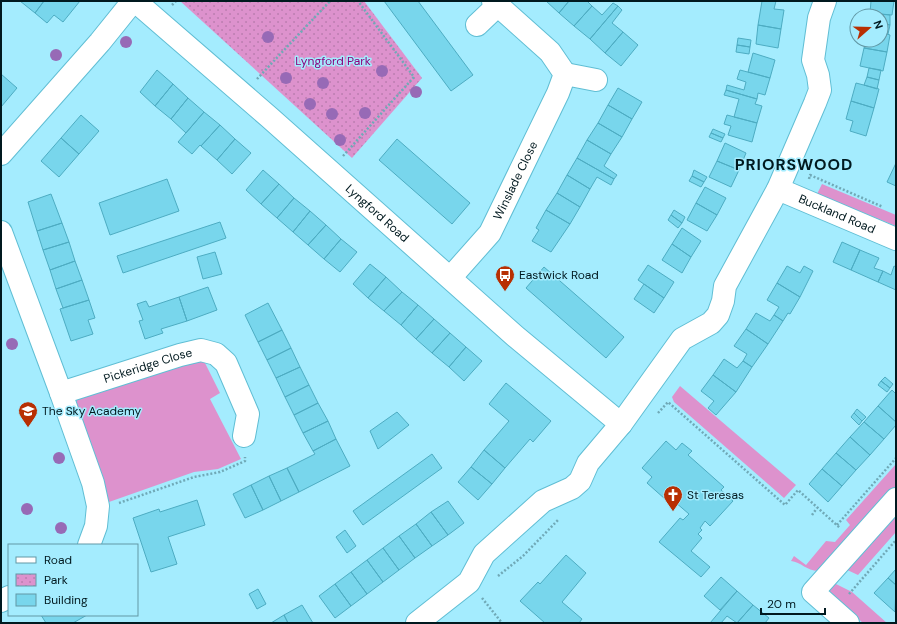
<svg xmlns="http://www.w3.org/2000/svg" width="897" height="624" font-family="'DM Sans',sans-serif">
	<style>
		.grass { fill: #dd92cd }
		.park { fill: url(#park-dots) }
		.building { fill: #78d6ec; stroke: #4dacc2 }
		.lines { fill: none; stroke-linecap: round; stroke-linejoin: round }
		.minor-casing { stroke: #60bed4; stroke-width: 24 }
		.path { stroke: #70a9b7; stroke-width: 2.5; stroke-dasharray: 2 2; stroke-linecap: butt }
		.minor { stroke: #fff; stroke-width: 22 }
		.tree { fill: #976ab6 }
		.labels { text-anchor: middle; stroke-width: 3; stroke-linejoin: round; paint-order: stroke }
		.park-label { font-size: 12px; fill: #8c007b; stroke: #a4ecfe }
		.street-label { font-size: 12px; fill: #00191f; stroke: #a4ecfe }
		.poi-label { font-size: 12px; fill: #00191f; stroke: #a4ecfe; text-anchor: start }
		.district-label { font-size: 16px; font-weight: bold; letter-spacing: 1px; fill: #00191f; stroke: #a4ecfe }
	</style>
	<defs>
		<pattern id="park-dots" width="8" height="8" patternUnits="userSpaceOnUse"><rect width="8" height="8" fill="#dd92cd"/><path d="M2 2h.1M6 6h.1" fill="none" stroke="#bc7db0" stroke-width="1.8" stroke-linecap="round"/></pattern>
	</defs>
	<rect width="100%" height="100%" fill="#a4ecfe"/>
	<path class="grass" d="M822 184 896 215V226L817 194Z
		M188 361H204L220 393 210 399 241 459 218 469 194 472 109 502 76 401 82 396Z
		M680 386 796 485 784 498 674 402 672 397Z
		M896 464V487L851 537 818 571C807 571 801 562 791 561L794 556 806 565 826 541 835 542 850 525 846 520Z
		M896 507V532L858 575 843 568Z
		M832 582 852 592 887 623H863L829 593Z"/>
	<path class="park" d="M180 1H364L422 78 352 158Z"/>
	<path class="building" d="M20 1H44L35 13Z
		M44 1H80L63 22 54 15 47 23 35 13Z
		M384 1H418L473 75 451 91Z
		M546 1H569L559 13Z
		M569 1H587L592 6 574 26 559 13Z
		M762 1H776L774 9 784 10 781 29 758 25Z
		M871 1H894L892 15 870 13Z
		M613 3 618 6 590 39 574 26 592 6 602 15Z
		M618 6 622 10 612 23 623 32 605 53 590 39Z
		M878 14 890 15V25L881 23V16H877Z
		M881 23 890 25 888 34 881 32Z
		M758 25 781 29 778 48 756 44Z
		M623 32 638 45 621 66 605 53Z
		M881 32 890 35 887 52 864 48 866 40H881Z
		M738 38 751 40 750 47 737 45Z
		M737 45 750 47 749 54 736 52Z
		M864 48 887 52 883 71 860 66Z
		M753 53 775 60 770 78 748 72Z
		M869 68 881 70 879 80 867 77Z
		M157 70 173 84 155 106 140 92Z
		M740 70 770 78 765 95 758 93 757 99 726 90 727 85 744 90 746 82 737 79Z
		M1 74 17 88 1 107Z
		M867 77 879 80 877 89 864 85Z
		M856 83 879 89 874 108 851 101Z
		M173 84 188 98 171 119 155 106Z
		M618 88 642 102 632 119 608 105Z
		M726 90 757 99 755 104 762 106 757 123 734 117 739 99 724 95Z
		M188 98 204 112 186 133 171 119Z
		M851 101 874 108 866 136 850 131 853 121 846 119Z
		M608 105 632 119 622 137 598 123Z
		M204 112 220 125 201 146 200 145 192 154 178 142Z
		M81 115 99 131 79 154 61 138Z
		M727 115 757 123 752 142 728 135 731 126 724 124Z
		M598 123 622 137 611 154 587 140Z
		M220 125 235 139 217 160 201 146Z
		M713 129 725 134 723 138 711 133Z
		M711 133 723 138 721 142 709 137Z
		M61 138 79 154 59 177 41 161Z
		M235 139 251 153 232 174 217 160Z
		M397 139 470 203 452 224 379 160Z
		M587 140 611 154 604 166 617 175 614 179 577 158Z
		M725 143 746 153 739 170 717 161Z
		M577 158 614 179 611 185 597 177 590 189 567 175Z
		M717 161 739 170 731 187 709 177Z
		M896 163V186L887 182Z
		M263 170 279 184 261 204 246 190Z
		M694 170 707 177 704 182 692 176Z
		M567 175 590 189 580 207 557 193Z
		M692 176 704 182 701 187 689 181Z
		M167 179 179 211 110 235 99 203Z
		M279 184 294 198 277 218 261 204Z
		M705 187 726 198 717 215 696 203Z
		M557 193 580 207 570 224 546 210Z
		M51 194 62 223 37 231 28 202Z
		M294 198 310 211 293 232 277 218Z
		M696 203 717 215 707 231 687 220Z
		M546 210 570 224 551 252 532 241 539 230 536 228Z
		M674 210 685 217 682 223 671 215Z
		M310 211 326 225 308 245 293 232Z
		M671 215 682 223 678 228 668 220Z
		M220 222 226 238 123 273 117 256Z
		M62 223 69 242 43 250 37 231Z
		M326 225 341 239 324 259 308 245Z
		M682 228 701 241 691 257 672 244Z
		M341 239 357 252 340 272 324 259Z
		M69 242 75 261 50 270 43 250Z
		M842 242 860 250 851 270 833 262Z
		M672 244 691 257 682 273 662 260Z
		M860 250 879 258 874 268 883 271 878 282 851 270Z
		M215 252 222 274 203 279 197 257Z
		M75 261 82 280 56 289 50 270Z
		M370 264 386 277 368 298 353 284Z
		M648 265 674 282 664 298 638 280Z
		M787 266 800 273 804 266 813 271 800 297 777 283Z
		M894 266 896 267V290L878 282 883 271 891 275Z
		M544 267 624 337 606 358 526 288Z
		M386 277 402 292 384 311 368 298Z
		M82 280 89 300 63 308 56 289Z
		M777 283 800 297 790 314 788 313 783 321 774 315 779 307 767 300Z
		M644 284 664 298 654 313 634 299Z
		M208 287 217 310 187 321 179 297Z
		M402 292 418 305 401 325 384 311Z
		M179 297 187 321 161 329 163 333 145 339 139 321 143 320 137 304 146 301 149 307Z
		M89 300 95 318 88 320 93 334 71 341 60 309Z
		M268 303 282 330 258 342 245 315Z
		M418 305 434 319 416 339 401 325Z
		M756 313 770 321 774 315 783 321 768 344 746 329Z
		M434 319 450 333 432 353 416 339Z
		M746 329 768 344 752 367 743 361 747 354 734 346Z
		M282 330 291 348 267 360 258 342Z
		M450 333 466 347 449 367 432 353Z
		M466 347 482 361 464 381 449 367Z
		M291 348 300 367 276 378 267 360Z
		M724 359 737 368 743 361 752 367 736 392 713 375Z
		M300 367 309 385 285 397 276 378Z
		M713 375 736 392 716 415 708 408 714 401 701 391Z
		M885 377 893 384 890 388 881 381Z
		M881 381 890 388 887 392 878 385Z
		M506 383 551 421 533 442 530 439 505 468 484 450 509 421 489 404Z
		M309 385 318 403 294 415 285 397Z
		M892 390 896 394V422L878 406Z
		M318 403 328 421 303 433 294 415Z
		M878 406 896 422V425L884 439 864 422Z
		M857 409 866 417 862 421 854 413Z
		M397 412 409 425 378 449 370 431Z
		M854 413 862 421 859 425 851 417Z
		M328 421 336 439 313 451 303 433Z
		M864 422 884 439 870 455 850 437Z
		M850 437 870 455 856 470 836 453Z
		M336 439 350 466 299 492 287 468 315 454 313 451Z
		M666 441 676 450 682 443 692 451 688 455 724 487 721 490 733 501 710 526 705 521 700 528 702 530 698 534 702 538 691 551 710 567 701 577 659 542 680 518 683 520 689 514 668 496 665 499 647 483 652 477 642 468Z
		M484 450 505 468 492 484 471 467Z
		M836 453 856 470 842 486 822 469Z
		M432 454 442 468 363 525 353 511Z
		M471 467 492 484 478 500 458 482Z
		M287 468 299 492 281 501 269 476Z
		M822 469 842 486 828 502 809 484Z
		M269 476 281 501 263 510 251 485Z
		M251 485 263 510 245 518 233 494Z
		M197 500 205 525 168 537 177 564 151 572 133 518 159 509 160 512Z
		M448 501 464 523 448 535 431 512Z
		M431 512 448 535 432 546 416 524Z
		M416 524 432 546 415 558 399 536Z
		M345 530 356 546 347 553 336 537Z
		M399 536 415 558 399 570 383 548Z
		M383 548 399 570 383 582 367 560Z
		M566 555 586 573 562 602 582 619 579 623H545L520 601 538 582 540 584Z
		M367 560 383 582 367 594 351 572Z
		M896 569V585L888 578Z
		M351 572 367 594 351 606 335 584Z
		M721 577 737 591 720 610 704 596Z
		M888 578 896 585 895 612 874 593Z
		M335 584 351 606 335 618 319 596Z
		M258 589 266 604 257 609 249 594Z
		M737 591 753 605 737 623 727 616 721 623H710Z
		M302 605 313 623H288L284 615Z
		M753 605 769 618 765 623H737Z
		M41 615H87L73 623H46Z
		M284 615 288 623H271Z"/>
	<g class="lines">
		<g class="minor-casing">
			<g id="minor">
				<path id="s1" d="M135 1 269 117 515 336 621 424"/>
				<path d="M477 25 498 5"/>
				<path d="M565 74 596 80"/>
				<path d="M1 154 100 42 133 1"/>
				<path id="s2" d="M778 189 896 239"/>
				<path id="s3" d="M1 232 61 393 180 355 201 350 216 354 226 363 248 414 244 436"/>
				<path id="s4" d="M451 277 490 233 558 93 565 74 550 52 493 1"/>
				<path d="M61 393 93 483 98 506 96 526 89 545"/>
				<path d="M1 601 9 597"/>
				<path d="M417 623 469 582 484 554 543 501 572 488 580 481 588 463 621 424 682 339 711 323 718 315 723 301 725 286 778 189 815 103 820 90 818 75 813 60 819 18 825 1"/>
				<path d="M848 623 813 592 896 499"/>
			</g>
		</g>
		<path class="path" d="M172 5 176 1
			M257 79 330 1
			M343 156 414 77 358 1
			M809 179 810 175 883 207
			M658 413 668 402 785 505 798 490 840 528
			M119 503 194 477 220 472 245 461V457
			M812 515 817 508
			M837 525 896 458
			M498 576 523 556 559 519
			M849 594 896 540
			M482 598 502 623"/>
		<use href="#minor" class="minor"/>
	</g>
	<g class="tree">
		<circle cx="268" cy="37" r="6"/>
		<circle cx="126" cy="42" r="6"/>
		<circle cx="56" cy="55" r="6"/>
		<circle cx="382" cy="71" r="6"/>
		<circle cx="286" cy="78" r="6"/>
		<circle cx="323" cy="83" r="6"/>
		<circle cx="416" cy="92" r="6"/>
		<circle cx="310" cy="104" r="6"/>
		<circle cx="365" cy="113" r="6"/>
		<circle cx="332" cy="114" r="6"/>
		<circle cx="340" cy="140" r="6"/>
		<circle cx="12" cy="344" r="6"/>
		<circle cx="59" cy="458" r="6"/>
		<circle cx="27" cy="509" r="6"/>
		<circle cx="61" cy="528" r="6"/>
	</g>
	<defs>
		<g id="bus-pin" transform="scale(1)"><path d="M0 17L-7.5 6A9.5 9.5 0 1 1 7.5 6Z" fill="#b82f02" stroke="#a4ecfe"/><path d="M-5-6H5V4H4V6H2V4H-2V6H-4V4H-5ZM-3.5-4V0h7V-4ZM-3.5 1.2v1.5H-2V1.2ZM2 1.2v1.5H3.5V1.2Z" fill="#fff"/></g>
		<g id="school-pin" transform="scale(1)"><path d="M0 17L-7.5 6A9.5 9.5 0 1 1 7.5 6Z" fill="#b82f02" stroke="#a4ecfe"/><path d="M0-5L7-2L0 1L-7-2ZM-4 1L0 2.5L4 1V4Q0 6-4 4Z" fill="#fff"/></g>
		<g id="church-pin" transform="scale(1)"><path d="M0 17L-7.5 6A9.5 9.5 0 1 1 7.5 6Z" fill="#b82f02" stroke="#a4ecfe"/><path d="M-1.2-6h2.4v3.5h3.3v2.4h-3.3V6h-2.4V-.1h-3.3v-2.4h3.3Z" fill="#fff"/></g>
	</defs>
	<g fill-rule="evenodd">
		<use href="#bus-pin" x="505" y="275"/>
		<use href="#school-pin" x="28" y="411"/>
		<use href="#church-pin" x="673" y="495"/>
	</g>
	<g class="labels">
		<g class="park-label">
			<text x="333" y="65">Lyngford Park</text>
		</g>
		<g class="street-label">
			<text dy="4" stroke="none"><textPath href="#s4" startOffset="117">Winslade Close</textPath></text>
			<text dy="4" stroke="none"><textPath href="#s1" startOffset="322">Lyngford Road</textPath></text>
			<text dy="4" stroke="none"><textPath href="#s2" startOffset="64">Buckland Road</textPath></text>
			<text dy="4" stroke="none"><textPath href="#s3" startOffset="263">Pickeridge Close</textPath></text>
		</g>
		<g class="poi-label">
			<text x="519" y="279">Eastwick Road</text>
			<text x="42" y="415">The Sky Academy</text>
			<text x="687" y="499">St Teresas</text>
		</g>
		<g class="district-label">
			<text x="794" y="170">PRIORSWOOD</text>
		</g>
	</g>
	<rect width="897" height="624" fill="none" stroke="#00191f" stroke-width="4"/>
	<rect x="8" y="544" width="130" height="72" fill="#a4ecfe" stroke="#6298a5"/>
	<rect x="16" y="557" width="20" height="6" fill="#ffffff" stroke="#6298a5"/>
	<text x="44" y="564" font-size="12" fill="#00191f">Road</text>
	<rect x="16" y="574" width="20" height="12" fill="url(#park-dots)" stroke="#6298a5"/>
	<text x="44" y="584" font-size="12" fill="#00191f">Park</text>
	<rect x="16" y="594" width="20" height="12" fill="#78d6ec" stroke="#6298a5"/>
	<text x="44" y="604" font-size="12" fill="#00191f">Building</text>
	<g transform="translate(869 28) rotate(70)"><circle r="19" fill="#a4ecfe" stroke="#6298a5"/>
	<path d="M0-3L7 15L0 10L-7 15Z" fill="#b82f02"/>
	<text y="-6" font-size="11" font-weight="bold" text-anchor="middle" fill="#00191f">N</text>
	</g>
	<path d="M761 608v6h64v-6" fill="none" stroke="#00191f" stroke-width="2"/>
	<text x="767" y="608" font-size="12" fill="#00191f" stroke="#a4ecfe" stroke-width="3" paint-order="stroke">20 m</text>
</svg>
